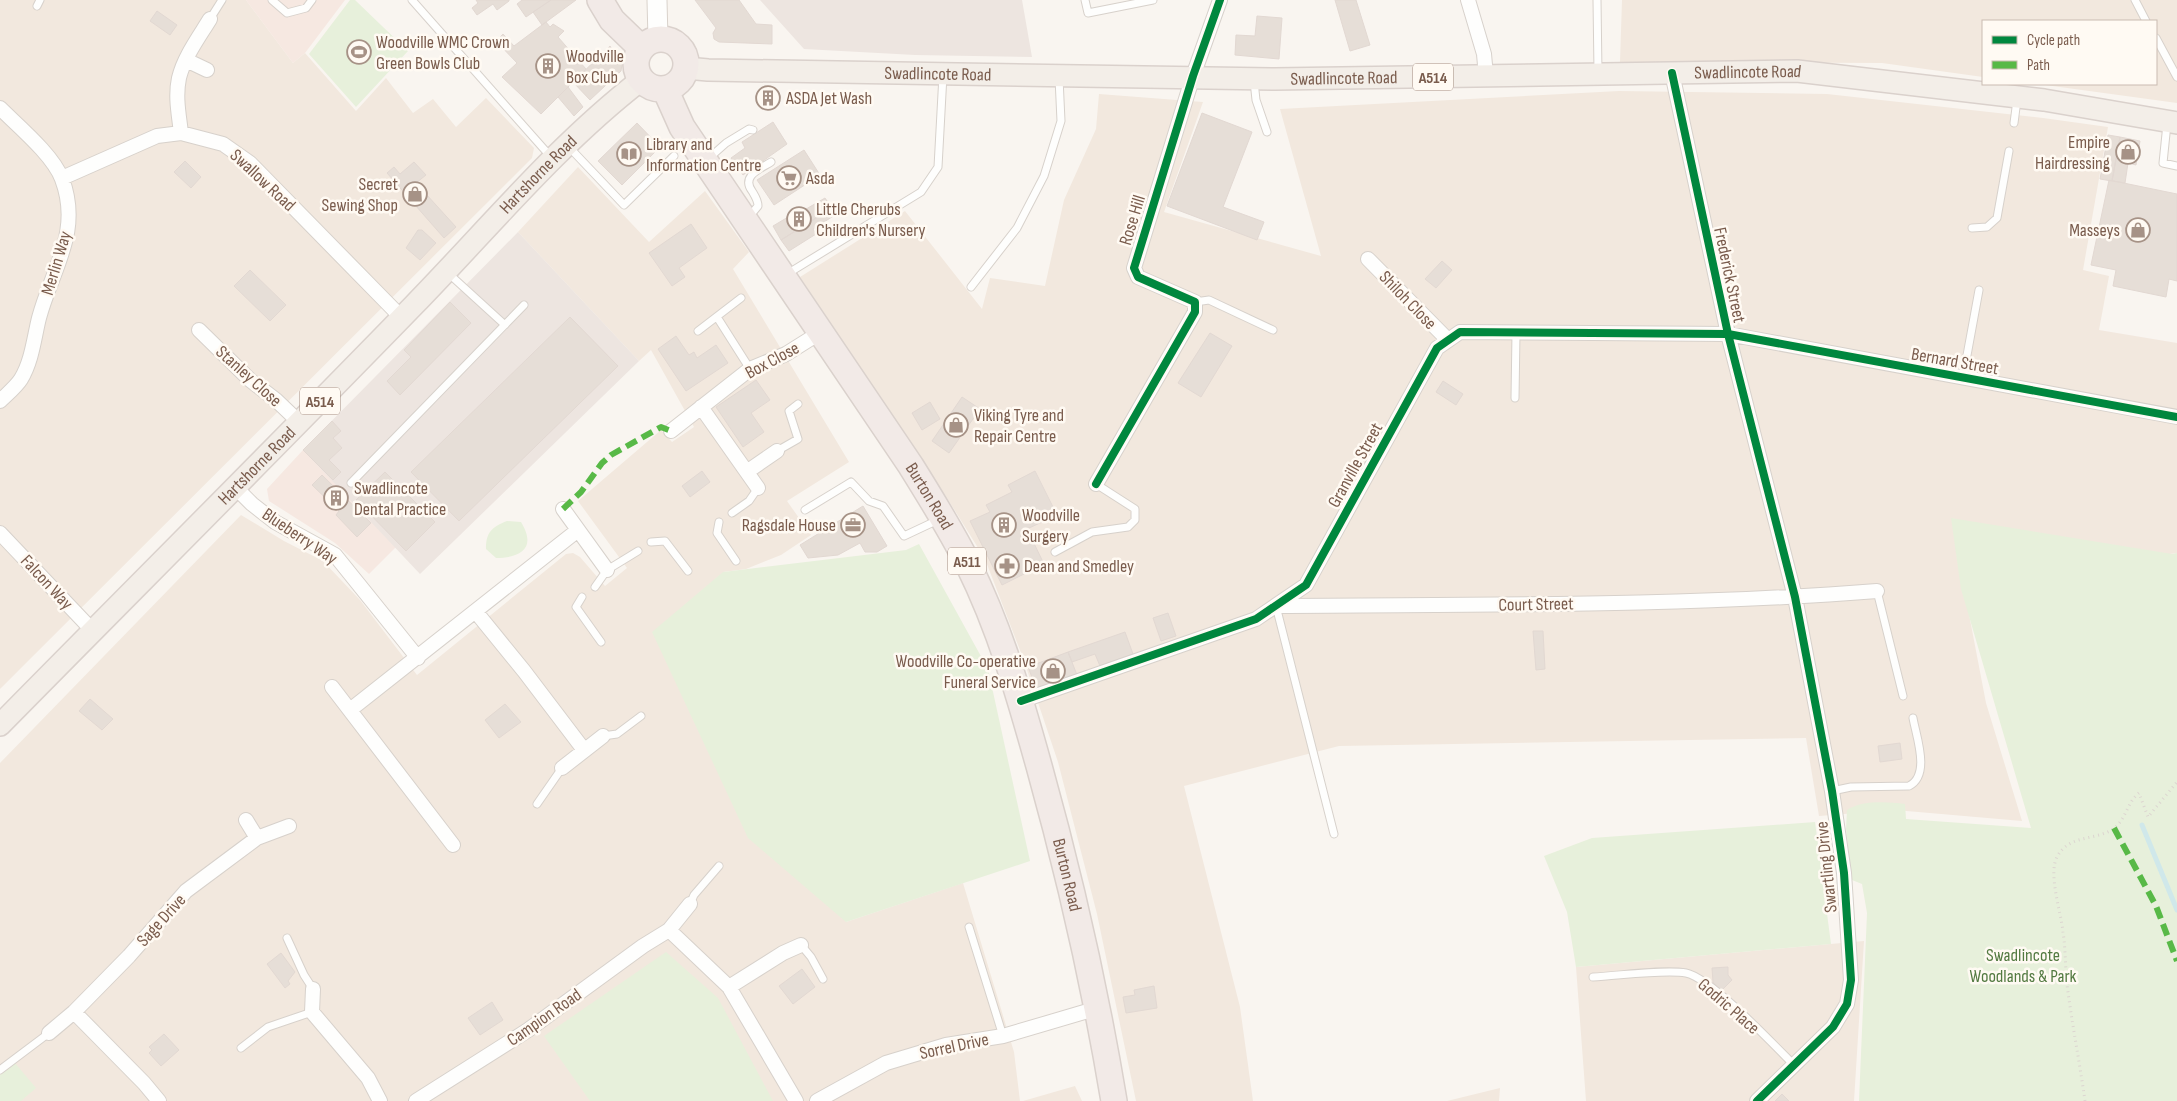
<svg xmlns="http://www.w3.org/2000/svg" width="2177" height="1101" font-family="'Sofia Sans Condensed',sans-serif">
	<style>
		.residential { fill: #f2e8de }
		.commercial { fill: #f6e8e1 }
		.industrial { fill: #ede5e0 }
		.green { fill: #e7f0db }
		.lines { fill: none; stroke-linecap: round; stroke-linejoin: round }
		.stream { stroke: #d0e8ea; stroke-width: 5 }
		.building { fill: #e6ded7; stroke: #e2d8d2 }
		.lane-casing { stroke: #d7d1cb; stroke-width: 9 }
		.street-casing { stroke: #d7d1cb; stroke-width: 16 }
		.secondary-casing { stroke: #d9d2cb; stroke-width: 21 }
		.primary-casing { stroke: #dad1cc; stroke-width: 24 }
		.highway-casing { stroke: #dad1cc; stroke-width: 28 }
		.path { stroke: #dcd5d0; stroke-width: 3; stroke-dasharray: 1 4; stroke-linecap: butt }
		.lane { stroke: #fefefd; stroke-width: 7 }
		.street { stroke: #fefefd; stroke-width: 14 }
		.secondary { stroke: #fefefd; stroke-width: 19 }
		.primary { stroke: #f3eee8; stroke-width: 21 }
		.highway { stroke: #f2eae7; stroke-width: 25 }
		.quiet { stroke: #58b947; stroke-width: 6; stroke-dasharray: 12 6; stroke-linecap: butt }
		.cycleway-casing { stroke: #fffaf3; stroke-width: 11 }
		.cycleway { stroke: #00873e; stroke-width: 8 }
		.labels { text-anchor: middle; stroke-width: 5; stroke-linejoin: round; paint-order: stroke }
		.shield { fill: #fffaf3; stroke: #a28b7f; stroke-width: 1 }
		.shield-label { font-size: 16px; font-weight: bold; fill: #7a5c4d }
		.poi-label { font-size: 18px; fill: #7a5c4d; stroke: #fffaf3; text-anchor: start }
		.street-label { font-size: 18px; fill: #7a5c4d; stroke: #fffaf3 }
		.park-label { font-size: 18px; fill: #537a41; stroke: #fffaf3 }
	</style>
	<rect width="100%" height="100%" fill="#f9f5f0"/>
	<path class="residential" d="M0 0H246L293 63 305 53 356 111 386 78 413 113 433 99 456 127 486 98 534 148 532 158 0 689Z
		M1622 0H2177V103L2038 84H2156V21H1983V77L1882 63 1620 62Z
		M1619 91 1827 94 2043 118 2108 127 2083 270 2109 276 2099 330 2177 343V553L1963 583 1986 703 2022 821 1895 810 1819 816 1806 738 1339 746 1184 786 1240 1007 1253 1101H1136L1097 914 1058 762 1023 658 985 559 947 498 800 277 905 211 982 309 990 278 1045 286 1064 200 1096 129 1099 94 1203 102 1164 212 1321 256 1280 109Z
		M578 167 649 242 705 191 749 252 733 269 849 462 787 501 811 535 781 555 746 569 723 572 846 922 963 883 1014 1052 1020 1101H0V763L241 515 284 541 323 561 360 600 417 675 566 554 573 553 580 557 605 586 627 568 578 501 661 430 672 442 694 427 651 350 639 361 518 232Z
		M1864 941 1854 1101H1586L1576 967Z
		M1075 1086 1082 1101H1023Z
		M1500 1088 1499 1101H1447Z"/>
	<path class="commercial" d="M246 0H345L305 53 293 63Z
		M303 450 396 547 369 574 335 543 269 501 267 489Z"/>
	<path class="industrial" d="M760 0H1022L1032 57 915 55 804 49Z
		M518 232 639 361 420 574 303 450Z"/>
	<path class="green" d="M350 0H355L408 51 356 107 309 54Z
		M1951 518 2172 554 2177 553V1101H1859L1867 913 1862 884 1852 880 1846 829 1847 810C1863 800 1887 802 1905 804L1906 819 2031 828 1961 589Z
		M507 521 521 522C537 548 521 558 496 558L486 549C486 532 492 527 507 521Z
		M919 544 988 669 1030 861 846 922 748 838 652 632 723 572 906 550Z
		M1815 822 1831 944 1576 967 1567 912 1544 856 1592 838Z
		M666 952 718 998 773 1101H590L544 1036Z
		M15 1063 36 1088 21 1101H0V1075Z"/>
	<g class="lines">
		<path class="stream" d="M2142 825 2177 910"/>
	</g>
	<path class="building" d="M476 0H509V1L497 10 493 4 477 15 472 8 478 3Z
		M522 0H551L526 17 517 4Z
		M551 0H576L542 25 533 12Z
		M695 0H739L756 24 772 25V44L719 42 714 39 713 33 716 28Z
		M1335 0H1356L1370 45 1350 51Z
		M157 11 177 25 170 35 150 21Z
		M1257 16 1282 18 1279 59 1235 55 1236 35 1255 36Z
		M546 22 550 27 553 24 564 31 558 37 586 69 541 114 502 77 517 63 496 41 503 34 514 46Z
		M610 46 622 64 621 71 590 100 573 82Z
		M568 87 583 107 574 116 558 97Z
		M761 90H776L775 107 760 106Z
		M1202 113 1252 132 1223 207 1264 222 1257 240 1167 206Z
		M773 122 787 144 743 175 731 158 745 148 742 142Z
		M637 123 660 147 622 185 598 161Z
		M2108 135 2120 137 2112 181 2100 179Z
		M2120 137 2140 141 2136 165 2128 163 2125 183 2112 181Z
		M804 150 820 175 774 205 757 180Z
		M185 161 201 177 191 188 174 172Z
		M414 162 426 175 416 183 456 227 444 238 387 173 394 167 400 174Z
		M2109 180 2177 194V281L2169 279 2166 297 2113 286 2116 270 2091 265Z
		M825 198 832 208 781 240 773 226 800 210 801 212Z
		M832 208 835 215 813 229 816 234 789 251 781 240Z
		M691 224 707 248 679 268 685 277 672 286 649 253Z
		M418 230H422L436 243 420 260 406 248Z
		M1442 261 1452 270 1436 288 1425 279Z
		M250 270 286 305 270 321 234 286Z
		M450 302 471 323 400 395 387 381 411 357 404 350Z
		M570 317 618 366 459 521 411 472Z
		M1210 333 1232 346 1201 397 1178 383Z
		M676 336 689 355 694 352 697 358 716 345 728 363 686 391 658 349Z
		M756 380 770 400 751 413 764 432 743 447 716 407Z
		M1443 381 1463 394 1456 405 1436 392Z
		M962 397 980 409 949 453 932 441Z
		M930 402 940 419 922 430 912 413Z
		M332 421 341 431 333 438 342 448 329 460 341 472 333 480 303 450Z
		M702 471 710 482 690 497 682 486Z
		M1035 471 1057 515 1027 529 1044 564 1002 585 970 521 990 512 986 505 1012 492 1008 485Z
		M385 472 435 522 406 551 356 500Z
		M322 475 371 523 357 537 336 515 339 511 312 485Z
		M863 506 887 546 877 552H865L860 543 838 555 808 558 800 545Z
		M1168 613 1176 636 1161 641 1153 618Z
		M1533 631H1543L1545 669 1536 670Z
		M1125 632 1133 654 1100 666 1095 654 1072 662 1068 652Z
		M1068 652 1077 675 1037 690 1028 667Z
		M90 699 113 719 102 730 79 711Z
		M505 704 521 722 499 738 485 720Z
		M1900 743 1902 759 1880 762 1878 746Z
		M281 953 295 972 288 981 290 984 285 988 267 964Z
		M1728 967V975L1732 980 1721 991 1713 982 1712 968Z
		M802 969 815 987 793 1004 779 986Z
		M1154 986 1157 1008 1126 1013 1123 997 1135 995 1134 990Z
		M492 1002 503 1020 480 1035 468 1018Z
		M164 1034 179 1050 161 1066 149 1053 152 1050 149 1047Z
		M1782 1094 1789 1101H1775Z"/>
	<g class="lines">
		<g class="lane-casing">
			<path id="lane" d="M272 0 287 13 306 8 312 0
				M412 0 551 157
				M1085 0 1088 13 1153 0
				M1597 0 1598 72
				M2135 0 2146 21
				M37 6 40 0
				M210 19 222 0
				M2156 38 2177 77
				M1254 81 1256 100 1267 132
				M2014 123 2017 100
				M2167 124 2163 163 2177 166
				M568 146 624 205 674 156
				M708 159 726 143 749 129 753 130
				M748 218 758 206C758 200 755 196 752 191 741 176 760 169 771 162
				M1972 228 1987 227 1997 218 2009 151
				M448 273 505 325
				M787 274 921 192 938 167 943 75
				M971 287 1017 228 1044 176 1061 121 1059 78
				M1195 302 1209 300 1273 330
				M717 317 750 369
				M698 331 741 298
				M1963 377 1979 290
				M1515 398 1516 333
				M777 451 798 439 789 411 798 404
				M351 483 524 305
				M805 510 851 482 869 501 883 506 904 536 938 520
				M732 513 749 501 758 488
				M719 522 717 533 736 561
				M651 542 665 541 688 571
				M1055 552 1092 532 1128 527 1135 520V509L1096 484
				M595 587 607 570 638 551
				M1877 591 1903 696
				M582 597 576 607 601 642
				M1276 606 1334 834
				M603 736 617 734 641 716
				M1832 791 1851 787 1909 786C1931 775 1916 736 1913 718
				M537 804 562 768
				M690 904 694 895 719 866
				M969 927 1003 1036
				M287 938 304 975 313 989
				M801 945 811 957 823 979
				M1593 977C1617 976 1664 969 1686 973 1711 978 1773 1044 1794 1065
				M241 1048 268 1027 312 1012
				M0 1070 49 1033"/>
		</g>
		<g class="street-casing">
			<path id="street" d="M1468 0 1484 54 1486 76
				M186 60 207 70
				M1672 73 1728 334 1795 597 1832 791 1844 873 1851 980 1847 1004 1833 1027 1757 1101
				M0 108C18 126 53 155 62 179 82 232 52 269 39 318 34 338 32 361 21 379 16 387 7 394 0 401
				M181 133C179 115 175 97 179 78 184 57 199 37 210 19
				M62 178 157 136 181 133 223 144 250 163 402 318
				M1368 259 1448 340
				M199 330 250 380 276 400 299 422
				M701 407 758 488
				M671 431 750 369 786 354 821 332
				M748 471 777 451
				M1096 484 1195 312V302L1138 277 1134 268 1193 76 1220 0
				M235 487 252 504 275 522 335 555 418 658
				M563 509 607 570
				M0 533 93 631
				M1276 606C1476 604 1677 607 1877 591
				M476 612 524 671 584 750
				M332 687 453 845
				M1021 701 1256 619 1306 585 1437 348 1460 332 1728 334 2177 417
				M350 710 578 530
				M562 768 603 736
				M246 820 257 838
				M669 930 729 987 796 1101
				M729 987 783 953 801 945
				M313 989 312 1012 368 1078 380 1101
				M74 1012 144 1083 159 1101
				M49 1033 74 1012 129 956 186 891 257 838 289 826
				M416 1101 528 1030 643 946 669 930 690 904
				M817 1101 886 1063 946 1045 1003 1036 1098 1008"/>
		</g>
		<g class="secondary-casing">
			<path id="secondary" d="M657 0 658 39"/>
		</g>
		<g class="primary-casing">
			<g id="primary">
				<path id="s1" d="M686 68 708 70 1275 79 1797 71 2044 100 2177 123"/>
				<path id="s2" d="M0 725C138 585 277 446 414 305 488 229 557 145 641 80"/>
			</g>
		</g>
		<g class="highway-casing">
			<g id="highway">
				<path d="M600 0 612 20 641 48"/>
				<circle cx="661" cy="64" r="25"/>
				<path id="s3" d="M665 89 682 127 911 466C931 498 951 530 968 564 1000 628 1020 698 1039 766 1070 877 1095 987 1114 1101"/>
			</g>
		</g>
		<path class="path" d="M2085 1101C2080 1065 2073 1029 2068 992 2065 972 2066 952 2063 932 2061 912 2048 874 2057 857 2069 834 2095 841 2113 829 2126 820 2127 802 2139 793L2148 817 2177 782"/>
		<use href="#lane" class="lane"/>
		<use href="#street" class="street"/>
		<use href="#secondary" class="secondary"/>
		<use href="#primary" class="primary"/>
		<use href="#highway" class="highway"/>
		<path class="quiet" d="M563 509 581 492 602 463 611 455 661 427 671 431
			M2114 828 2156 906 2177 961"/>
		<g class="cycleway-casing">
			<path id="cycleway" d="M1672 73 1728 334 1795 597 1832 791 1844 873 1851 980 1847 1004 1833 1027 1757 1101
				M1096 484 1195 312V302L1138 277 1134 268 1193 76 1220 0
				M1021 701 1256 619 1306 585 1437 348 1460 332 1728 334 2177 417"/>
		</g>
		<use href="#cycleway" class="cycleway"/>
	</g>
	<defs>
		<g id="stadium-ring" transform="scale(1.25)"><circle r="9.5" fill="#fffaf3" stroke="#a69286" stroke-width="1.5"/><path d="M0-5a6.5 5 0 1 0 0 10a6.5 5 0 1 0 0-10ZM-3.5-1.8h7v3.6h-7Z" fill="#a69286"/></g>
		<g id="building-ring" transform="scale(1.25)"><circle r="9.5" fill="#fffaf3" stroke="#a69286" stroke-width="1.5"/><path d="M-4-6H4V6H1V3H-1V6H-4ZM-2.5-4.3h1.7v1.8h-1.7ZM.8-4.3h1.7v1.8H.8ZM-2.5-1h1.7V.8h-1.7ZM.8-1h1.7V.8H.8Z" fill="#a69286"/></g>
		<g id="shop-ring" transform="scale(1.25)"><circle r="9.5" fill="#fffaf3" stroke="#a69286" stroke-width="1.5"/><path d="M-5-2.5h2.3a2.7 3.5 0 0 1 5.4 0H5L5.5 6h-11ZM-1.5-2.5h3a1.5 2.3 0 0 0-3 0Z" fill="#a69286"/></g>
		<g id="library-ring" transform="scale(1.25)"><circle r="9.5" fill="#fffaf3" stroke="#a69286" stroke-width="1.5"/><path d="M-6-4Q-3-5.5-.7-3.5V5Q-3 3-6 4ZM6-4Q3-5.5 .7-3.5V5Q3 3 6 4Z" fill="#a69286"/></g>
		<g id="supermarket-ring" transform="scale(1.25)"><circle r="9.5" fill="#fffaf3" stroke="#a69286" stroke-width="1.5"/><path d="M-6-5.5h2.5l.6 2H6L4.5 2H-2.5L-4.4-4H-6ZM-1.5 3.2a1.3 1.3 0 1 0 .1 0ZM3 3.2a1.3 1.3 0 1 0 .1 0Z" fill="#a69286"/></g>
		<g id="office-ring" transform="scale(1.25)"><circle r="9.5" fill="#fffaf3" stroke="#a69286" stroke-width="1.5"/><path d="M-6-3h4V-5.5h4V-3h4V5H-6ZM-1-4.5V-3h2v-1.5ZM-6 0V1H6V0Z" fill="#a69286"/></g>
		<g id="pharmacy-ring" transform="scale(1.25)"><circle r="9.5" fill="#fffaf3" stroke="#a69286" stroke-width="1.5"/><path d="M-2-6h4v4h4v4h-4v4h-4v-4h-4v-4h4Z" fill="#a69286"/></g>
	</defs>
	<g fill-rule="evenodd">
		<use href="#stadium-ring" x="359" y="52"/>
		<use href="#building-ring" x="548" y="66"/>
		<use href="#building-ring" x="768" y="98"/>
		<use href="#shop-ring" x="2128" y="152"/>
		<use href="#library-ring" x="629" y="154"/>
		<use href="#supermarket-ring" x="789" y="178"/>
		<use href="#shop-ring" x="415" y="194"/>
		<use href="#building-ring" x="799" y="219"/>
		<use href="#shop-ring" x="2138" y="230"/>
		<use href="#shop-ring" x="956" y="425"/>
		<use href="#building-ring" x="336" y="498"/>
		<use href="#office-ring" x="853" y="525"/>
		<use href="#building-ring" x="1004" y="525"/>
		<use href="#pharmacy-ring" x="1007" y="566"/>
		<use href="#shop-ring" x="1053" y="671"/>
	</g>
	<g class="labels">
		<g class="shield">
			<rect x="1413" y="63.5" width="40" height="27" rx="4"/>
			<rect x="300" y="387.5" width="40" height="27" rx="4"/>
			<rect x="948" y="547.5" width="38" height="27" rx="4"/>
		</g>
		<g class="shield-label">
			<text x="1433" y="83">A514</text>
			<text x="320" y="407">A514</text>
			<text x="967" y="567">A511</text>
		</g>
		<g class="poi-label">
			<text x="376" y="48">Woodville WMC Crown<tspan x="376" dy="21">Green Bowls Club</tspan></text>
			<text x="566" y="62">Woodville<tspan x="566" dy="21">Box Club</tspan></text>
			<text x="786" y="104">ASDA Jet Wash</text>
			<text x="2110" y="148" text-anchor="end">Empire<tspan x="2110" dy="21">Hairdressing</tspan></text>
			<text x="646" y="150">Library and<tspan x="646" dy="21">Information Centre</tspan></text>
			<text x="806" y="184">Asda</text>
			<text x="398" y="190" text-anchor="end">Secret<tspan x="398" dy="21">Sewing Shop</tspan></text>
			<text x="816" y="215">Little Cherubs<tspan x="816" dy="21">Children's Nursery</tspan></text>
			<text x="2120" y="236" text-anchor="end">Masseys</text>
			<text x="974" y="421">Viking Tyre and<tspan x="974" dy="21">Repair Centre</tspan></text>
			<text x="354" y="494">Swadlincote<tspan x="354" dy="21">Dental Practice</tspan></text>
			<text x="1022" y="521">Woodville<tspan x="1022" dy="21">Surgery</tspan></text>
			<text x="836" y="531" text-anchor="end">Ragsdale House</text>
			<text x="1024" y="572">Dean and Smedley</text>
			<text x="1036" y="667" text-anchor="end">Woodville Co-operative<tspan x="1036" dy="21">Funeral Service</tspan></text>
		</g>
		<g class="street-label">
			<text dy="6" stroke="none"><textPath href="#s1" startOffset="1062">Swadlincote Road</textPath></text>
			<text dy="6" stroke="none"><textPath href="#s1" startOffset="252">Swadlincote Road</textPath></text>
			<text dy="6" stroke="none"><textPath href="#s1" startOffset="658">Swadlincote Road</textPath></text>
			<text dy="6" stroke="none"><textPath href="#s2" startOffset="770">Hartshorne Road</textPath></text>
			<text transform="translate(263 180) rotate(43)" y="6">Swallow Road</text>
			<text transform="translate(1132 220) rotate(-73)" y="6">Rose Hill</text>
			<text transform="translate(56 263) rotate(-73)" y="6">Merlin Way</text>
			<text transform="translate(1730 275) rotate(78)" y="6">Frederick Street</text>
			<text transform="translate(1408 300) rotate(46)" y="6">Shiloh Close</text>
			<text transform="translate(772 360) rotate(-28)" y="6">Box Close</text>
			<text transform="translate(1955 361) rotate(10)" y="6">Bernard Street</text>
			<text transform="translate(249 376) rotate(42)" y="6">Stanley Close</text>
			<text dy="6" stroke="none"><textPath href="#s2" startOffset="365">Hartshorne Road</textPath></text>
			<text transform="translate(1355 465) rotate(-61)" y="6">Granville Street</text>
			<text dy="6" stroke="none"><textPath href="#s3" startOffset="486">Burton Road</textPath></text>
			<text transform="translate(300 536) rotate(34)" y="6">Blueberry Way</text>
			<text transform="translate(47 582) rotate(47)" y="6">Falcon Way</text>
			<text transform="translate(1536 604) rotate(-1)" y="6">Court Street</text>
			<text transform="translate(1826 867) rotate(-96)" y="6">Swartling Drive</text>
			<text dy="6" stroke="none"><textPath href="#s3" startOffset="891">Burton Road</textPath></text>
			<text transform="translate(161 920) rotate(-48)" y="6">Sage Drive</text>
			<text transform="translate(1729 1006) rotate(41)" y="6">Godric Place</text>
			<text transform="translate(544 1017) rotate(-35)" y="6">Campion Road</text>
			<text transform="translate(954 1046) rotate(-12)" y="6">Sorrel Drive</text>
		</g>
		<g class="park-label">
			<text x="2023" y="961">Swadlincote<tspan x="2023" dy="21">Woodlands &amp; Park</tspan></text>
		</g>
	</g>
	<rect x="1982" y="20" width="175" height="65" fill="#fffaf3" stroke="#cabbb1"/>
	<rect x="1992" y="36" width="25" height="8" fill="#00873e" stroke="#cabbb1"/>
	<text x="2027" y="45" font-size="15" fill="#7a5c4d">Cycle path</text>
	<rect x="1992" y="61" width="25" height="8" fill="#58b947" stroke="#cabbb1"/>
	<text x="2027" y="70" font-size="15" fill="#7a5c4d">Path</text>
</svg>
